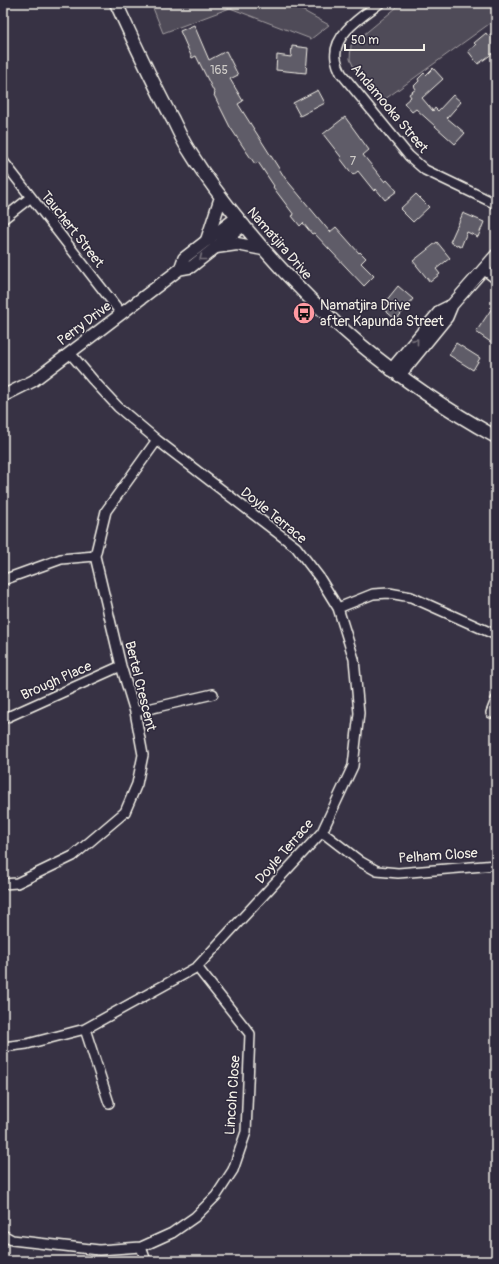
<svg xmlns="http://www.w3.org/2000/svg" width="499" height="1264" font-family="Pangolin,sans-serif">
	<style>
		.green { fill: #504b59; stroke: #a29ea0 }
		.building { fill: #5f5c67; stroke: #f4f1e8 }
		.lines { fill: none; stroke-linecap: round; stroke-linejoin: round }
		.minor-casing { stroke: #f4f1e8; stroke-width: 12 }
		.tertiary-casing { stroke: #f4f1e8; stroke-width: 14 }
		.secondary-casing { stroke: #f4f1e8; stroke-width: 15 }
		.minor { stroke: #2f2a3d; stroke-width: 9 }
		.tertiary { stroke: #2f2a3d; stroke-width: 11 }
		.secondary { stroke: #2f2a3d; stroke-width: 12 }
		.oneway { stroke: #747079 }
		.labels { text-anchor: middle; stroke-width: 3; stroke-linejoin: round; paint-order: stroke }
		.number-label { font-size: 12px; fill: #cfccc8 }
		.street-label { font-size: 14px; fill: #f4f1e8; stroke: #2f2a3d }
		.poi-label { font-size: 14px; fill: #f4f1e8; stroke: #2f2a3d; text-anchor: start }
	</style>
	<rect width="100%" height="100%" fill="#373244"/>
	<filter id="ink" filterUnits="userSpaceOnUse"><feTurbulence type="fractalNoise" baseFrequency=".025" numOctaves="2"/><feDisplacementMap in="SourceGraphic" scale="8" xChannelSelector="R" yChannelSelector="G"/><feConvolveMatrix kernelMatrix="1 2 1 2 8 2 1 2 1" color-interpolation-filters="sRGB"/></filter>
	<g filter="url(#ink)">
		<path class="green" d="M151 3H289L329 25 311 39 230 8 163 33Z
			M402 3H496V19L381 102 355 70 350 59 351 45Z"/>
		<path class="building" d="M194 25 209 60 226 51 238 75 230 79 243 101 238 104 285 178 330 232 336 227 359 253 360 252 366 258 361 263 374 276 364 286 314 233 312 234 303 223 300 226 292 216 294 215 273 187 274 186 258 162 255 164 246 151 230 127 214 95 215 94 196 56 192 58 180 31Z
			M496 30V51L478 64 468 51 476 45 474 43 486 33 488 36Z
			M292 46 308 48 306 73 276 70 277 55 291 57Z
			M433 68 443 79 422 98 433 111 435 108 438 111 453 95 461 102 447 118 465 133 455 144 416 109 412 112 404 103 411 97 409 94 416 89 414 86 419 81 418 79 424 73 426 75Z
			M318 90 325 103 300 116 293 103Z
			M345 117 369 150 363 155 385 182 387 180 397 191 385 200 376 189 374 191 358 171 353 175 340 158 341 157 323 134Z
			M416 194 429 207 413 222 400 209Z
			M463 213 484 222 478 237 467 232 461 247 450 242Z
			M437 242 450 258 436 269 440 274 430 282 413 261Z
			M398 286 413 299 396 320 381 307Z
			M496 302V337L492 343 476 332Z
			M456 343 480 358 473 370 449 355Z"/>
		<g class="lines">
			<g class="minor-casing">
				<path id="minor" d="M380 3C363 16 332 34 336 59 337 64 339 69 341 73L409 156 425 170 496 204
					M3 161 121 313
					M3 219 31 197
					M483 269 496 279
					M3 580 61 559 95 556
					M338 608 373 594 389 593 411 597 496 635
					M135 712 213 694
					M491 713 496 700
					M3 719 121 666
					M322 832 361 862 377 871 398 873 496 865
					M3 884 17 883 73 856 125 812 137 784 143 755 135 712 121 666 95 556 106 511 157 440
					M85 1029 109 1103
					M3 1047 27 1044 85 1029 197 967 322 832 353 766 359 713 354 659 338 608 319 577 296 547 157 440 118 407 93 380 70 353
					M3 1235 12 1240 99 1250 141 1247 172 1233 195 1217 216 1196 233 1170 246 1132 250 1034 197 967
					M141 1247 146 1261"/>
			</g>
			<g class="tertiary-casing">
				<path id="tertiary" d="M180 269 184 258 237 217
					M391 370 440 311 452 305 496 255
					M399 376 447 317 452 305
					M3 396 33 381 180 269 191 267 244 225"/>
			</g>
			<g class="secondary-casing">
				<path id="secondary" d="M116 3C134 42 152 82 173 120 178 130 183 142 190 152 206 178 225 203 245 227 317 315 397 382 496 437
					M207 240 221 197
					M216 247 237 244 263 249"/>
			</g>
			<use href="#minor" class="minor"/>
			<use href="#tertiary" class="tertiary"/>
			<use href="#secondary" class="secondary"/>
		</g>
		<defs><path id="oneway-chevron" d="M-2-3.5L2.5 0L-2 3.5" fill="none" stroke-width="1.6" stroke-linecap="round" stroke-linejoin="round"/></defs>
		<g class="oneway">
			<use href="#oneway-chevron" transform="translate(202 258) rotate(142)"/>
			<use href="#oneway-chevron" transform="translate(416 341) rotate(-51)"/>
		</g>
	</g>
	<defs>
		<g id="bus-disc" transform="scale(1.15)"><circle r="9.5" fill="#ff9aa2" stroke="#2f2a3d"/><path d="M-5-6H5V4H4V6H2V4H-2V6H-4V4H-5ZM-3.5-4V0h7V-4ZM-3.5 1.2v1.5H-2V1.2ZM2 1.2v1.5H3.5V1.2Z" fill="#111"/></g>
	</defs>
	<g fill-rule="evenodd">
		<use href="#bus-disc" x="304" y="313"/>
	</g>
	<g class="labels">
		<g class="number-label">
			<text x="219" y="74">165</text>
			<text x="353" y="165">7</text>
		</g>
		<g class="street-label">
			<text transform="translate(390 108) rotate(50)" y="5">Andamooka Street</text>
			<text transform="translate(73 229) rotate(52)" y="5">Tauchert Street</text>
			<text transform="translate(280 243) rotate(49)" y="5">Namatjira Drive</text>
			<text transform="translate(84 323) rotate(-37)" y="5">Perry Drive</text>
			<text transform="translate(274 515) rotate(39)" y="5">Doyle Terrace</text>
			<text transform="translate(56 680) rotate(-24)" y="5">Brough Place</text>
			<text transform="translate(141 686) rotate(76)" y="5">Bertel Crescent</text>
			<text transform="translate(284 851) rotate(-49)" y="5">Doyle Terrace</text>
			<text transform="translate(438 855) rotate(-4)" y="5">Pelham Close</text>
			<text transform="translate(232 1095) rotate(-86)" y="5">Lincoln Close</text>
		</g>
		<g class="poi-label">
			<text x="320" y="310">Namatjira Drive<tspan x="320" dy="16">after Kapunda Street</tspan></text>
		</g>
	</g>
	<rect width="499" height="1264" fill="none" stroke="#2f2a3d" stroke-width="16"/>
	<rect x="8" y="8" width="483" height="1248" fill="none" stroke="#f4f1e8" stroke-width="1.5" filter="url(#ink)"/>
	<path d="M345 44v6h79v-6" fill="none" stroke="#f4f1e8" stroke-width="2"/>
	<text x="351" y="44" font-size="12" fill="#f4f1e8" stroke="#2f2a3d" stroke-width="3" paint-order="stroke">50 m</text>
</svg>
